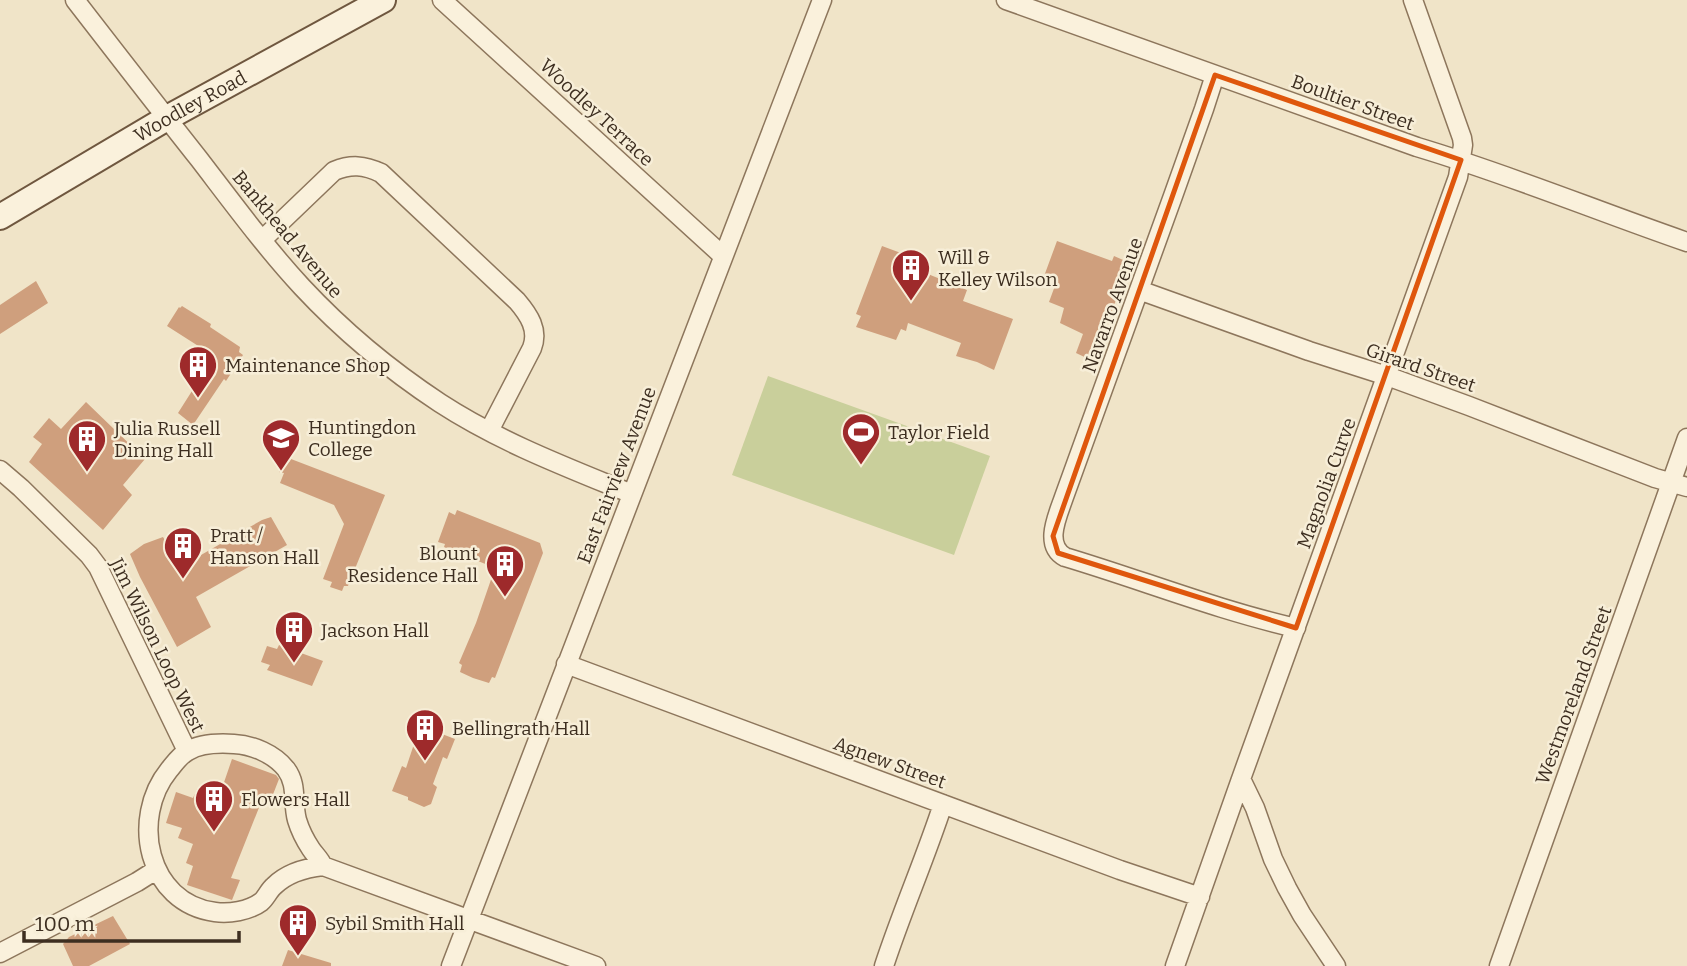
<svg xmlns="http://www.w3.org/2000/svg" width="1687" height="966" font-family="Bitter,serif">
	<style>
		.green { fill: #c9cf9b }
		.building { fill: #cf9f7d }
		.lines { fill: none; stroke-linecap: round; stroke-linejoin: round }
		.street-casing { stroke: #8d765c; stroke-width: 21 }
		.secondary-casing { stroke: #6f573f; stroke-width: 28 }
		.street { stroke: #faf1dc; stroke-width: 18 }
		.secondary { stroke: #faf1dc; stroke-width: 24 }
		.marked { fill: none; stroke: #df570d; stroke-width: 5; stroke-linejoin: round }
		.labels { text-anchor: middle; stroke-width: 5; stroke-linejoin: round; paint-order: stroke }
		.street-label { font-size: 19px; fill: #3d2e20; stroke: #f7eed8 }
		.poi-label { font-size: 19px; fill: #3d2e20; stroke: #f7eed8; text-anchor: start }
	</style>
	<rect width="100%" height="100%" fill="#f0e4c8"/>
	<path class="green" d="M768 376 990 456 954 555 732 475Z"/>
	<path class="building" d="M1057 241 1112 261 1114 256 1130 263 1093 361 1076 353 1083 334 1060 323 1064 308 1049 302 1056 283 1043 279Z
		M882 246 909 256 906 265 967 290 963 301 1013 319 994 370 977 362 956 356 961 343 908 323 906 331 901 329 896 340 856 327 861 316 856 314Z
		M36 281 48 303 0 334V305Z
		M182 306 211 324 210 327 240 347 239 352 243 355 226 381 224 379 193 425 178 413 211 361 200 354 203 349 167 326 179 307 180 308Z
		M86 402 145 459 123 485 132 495 103 530 29 462 42 444 33 437 49 418 61 429Z
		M291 459 385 495 348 586H344L342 591 330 587 332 582 323 579 344 524 334 505 280 483 284 473 279 472 283 460 289 462Z
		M457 510 540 543 543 553 495 678 492 677 489 683 473 678 460 672 462 665 459 663 476 623 495 568 444 547 445 544 438 542 449 512 455 515Z
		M271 517 287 545 196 597 211 627 177 647 140 577 130 554 144 544 163 537 180 567 262 520Z
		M279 645 323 661 312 686 267 670 270 665 261 662 267 646 277 649Z
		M416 724 455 739 447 759 443 757 433 784 437 787 431 804 424 807 408 800V797L392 791 402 766 406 768 414 744 410 742Z
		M232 759 276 775 279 779 272 797 264 795 231 878 240 880 232 900 187 885 193 866 186 863 193 844 178 838 182 828 166 823 176 792 193 798 197 789 219 797Z
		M113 916 130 944 89 966H73L63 944 69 937Z
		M288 950 331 963V966H282Z"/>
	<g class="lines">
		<g class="street-casing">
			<path id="street" d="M75 0C116 53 157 106 199 159 232 202 265 247 302 287 343 331 390 370 440 403 500 442 566 467 632 494
				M442 0 723 256
				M1006 0 1417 147C1508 174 1597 211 1687 242
				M1215 75 1204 109 1173 196 1064 497C1058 515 1043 545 1065 557 1142 580 1217 610 1296 628
				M262 240 334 171C351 164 364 165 381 173L517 301C529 315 539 330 532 348L489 431
				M1139 290 1309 351 1387 376 1469 406 1655 478 1687 487
				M0 470 21 488 89 555 98 567 187 751
				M566 664 1120 870 1200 897
				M323 866C320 859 315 855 311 849 305 840 300 830 297 820 292 802 298 785 286 769 274 754 253 745 234 744 219 743 201 743 188 751 180 755 174 764 169 770 130 818 147 903 215 912 229 914 249 911 261 902 266 898 269 890 274 886 287 873 305 868 323 866L596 966
				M0 953 137 882 156 870
				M451 966 822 0
				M884 966C902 911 925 859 943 804
				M1175 966 1241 779
				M1336 966 1302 915 1287 888 1273 859 1255 808 1241 779 1458 177 1463 145 1462 138 1413 0
				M1499 966 1687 438"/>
		</g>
		<g class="secondary-casing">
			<g id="secondary">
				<path id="s1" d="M0 217 167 118 383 0"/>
			</g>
		</g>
		<use href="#street" class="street"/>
		<use href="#secondary" class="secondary"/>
	</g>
	<path class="marked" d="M1215 75 1461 160 1296 628 1058 553 1053 536Z"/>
	<defs>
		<g id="building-pin" transform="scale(2.0125)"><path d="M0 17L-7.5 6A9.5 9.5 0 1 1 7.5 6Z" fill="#9e2a2b" stroke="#f7eed8"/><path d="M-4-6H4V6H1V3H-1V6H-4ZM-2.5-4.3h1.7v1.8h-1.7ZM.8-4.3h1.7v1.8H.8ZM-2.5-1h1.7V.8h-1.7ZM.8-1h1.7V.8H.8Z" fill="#fff"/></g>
		<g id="stadium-pin" transform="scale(2.0125)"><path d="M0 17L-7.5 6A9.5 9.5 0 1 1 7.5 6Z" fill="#9e2a2b" stroke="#f7eed8"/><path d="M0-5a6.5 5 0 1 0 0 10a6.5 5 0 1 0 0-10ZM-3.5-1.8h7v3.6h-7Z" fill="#fff"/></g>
		<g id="university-pin" transform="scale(2.0125)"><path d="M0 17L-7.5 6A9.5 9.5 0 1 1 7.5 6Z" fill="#9e2a2b" stroke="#f7eed8"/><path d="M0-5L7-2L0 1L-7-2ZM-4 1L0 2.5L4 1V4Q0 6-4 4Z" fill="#fff"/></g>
	</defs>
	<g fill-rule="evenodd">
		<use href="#building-pin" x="911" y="268"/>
		<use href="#building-pin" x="198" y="365"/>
		<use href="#stadium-pin" x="861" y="432"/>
		<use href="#university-pin" x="281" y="438"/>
		<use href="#building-pin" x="87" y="439"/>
		<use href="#building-pin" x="183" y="546"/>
		<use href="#building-pin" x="505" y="564"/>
		<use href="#building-pin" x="294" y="630"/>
		<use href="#building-pin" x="425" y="728"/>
		<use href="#building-pin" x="214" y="799"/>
		<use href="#building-pin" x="298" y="923"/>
	</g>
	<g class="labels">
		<g class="street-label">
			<text transform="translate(1353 102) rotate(20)" y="7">Boultier Street</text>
			<text dy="7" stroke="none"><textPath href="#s1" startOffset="220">Woodley Road</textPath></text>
			<text transform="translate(597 112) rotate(43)" y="7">Woodley Terrace</text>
			<text transform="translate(288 234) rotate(50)" y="7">Bankhead Avenue</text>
			<text transform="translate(1112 305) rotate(-70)" y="7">Navarro Avenue</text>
			<text transform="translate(1421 367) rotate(19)" y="7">Girard Street</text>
			<text transform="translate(616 475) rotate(-69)" y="7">East Fairview Avenue</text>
			<text transform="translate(1326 483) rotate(-70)" y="7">Magnolia Curve</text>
			<text transform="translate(158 645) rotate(64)" y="7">Jim Wilson Loop West</text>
			<text transform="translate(1573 695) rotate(-70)" y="7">Westmoreland Street</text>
			<text transform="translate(890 762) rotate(20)" y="7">Agnew Street</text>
		</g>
		<g class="poi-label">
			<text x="938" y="264">Will &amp;<tspan x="938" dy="22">Kelley Wilson</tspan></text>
			<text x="225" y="372">Maintenance Shop</text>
			<text x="308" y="434">Huntingdon<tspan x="308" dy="22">College</tspan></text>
			<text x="114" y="435">Julia Russell<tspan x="114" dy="22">Dining Hall</tspan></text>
			<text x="888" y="439">Taylor Field</text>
			<text x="210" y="542">Pratt /<tspan x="210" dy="22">Hanson Hall</tspan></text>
			<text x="478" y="560" text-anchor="end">Blount<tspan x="478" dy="22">Residence Hall</tspan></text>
			<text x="321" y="637">Jackson Hall</text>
			<text x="452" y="735">Bellingrath Hall</text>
			<text x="241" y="806">Flowers Hall</text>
			<text x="325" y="930">Sybil Smith Hall</text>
		</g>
	</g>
	<path d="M24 931v10h215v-10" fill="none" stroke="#3d2e20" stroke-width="3.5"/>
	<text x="35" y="931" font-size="21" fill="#3d2e20" stroke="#f7eed8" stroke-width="5" paint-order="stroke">100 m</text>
</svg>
